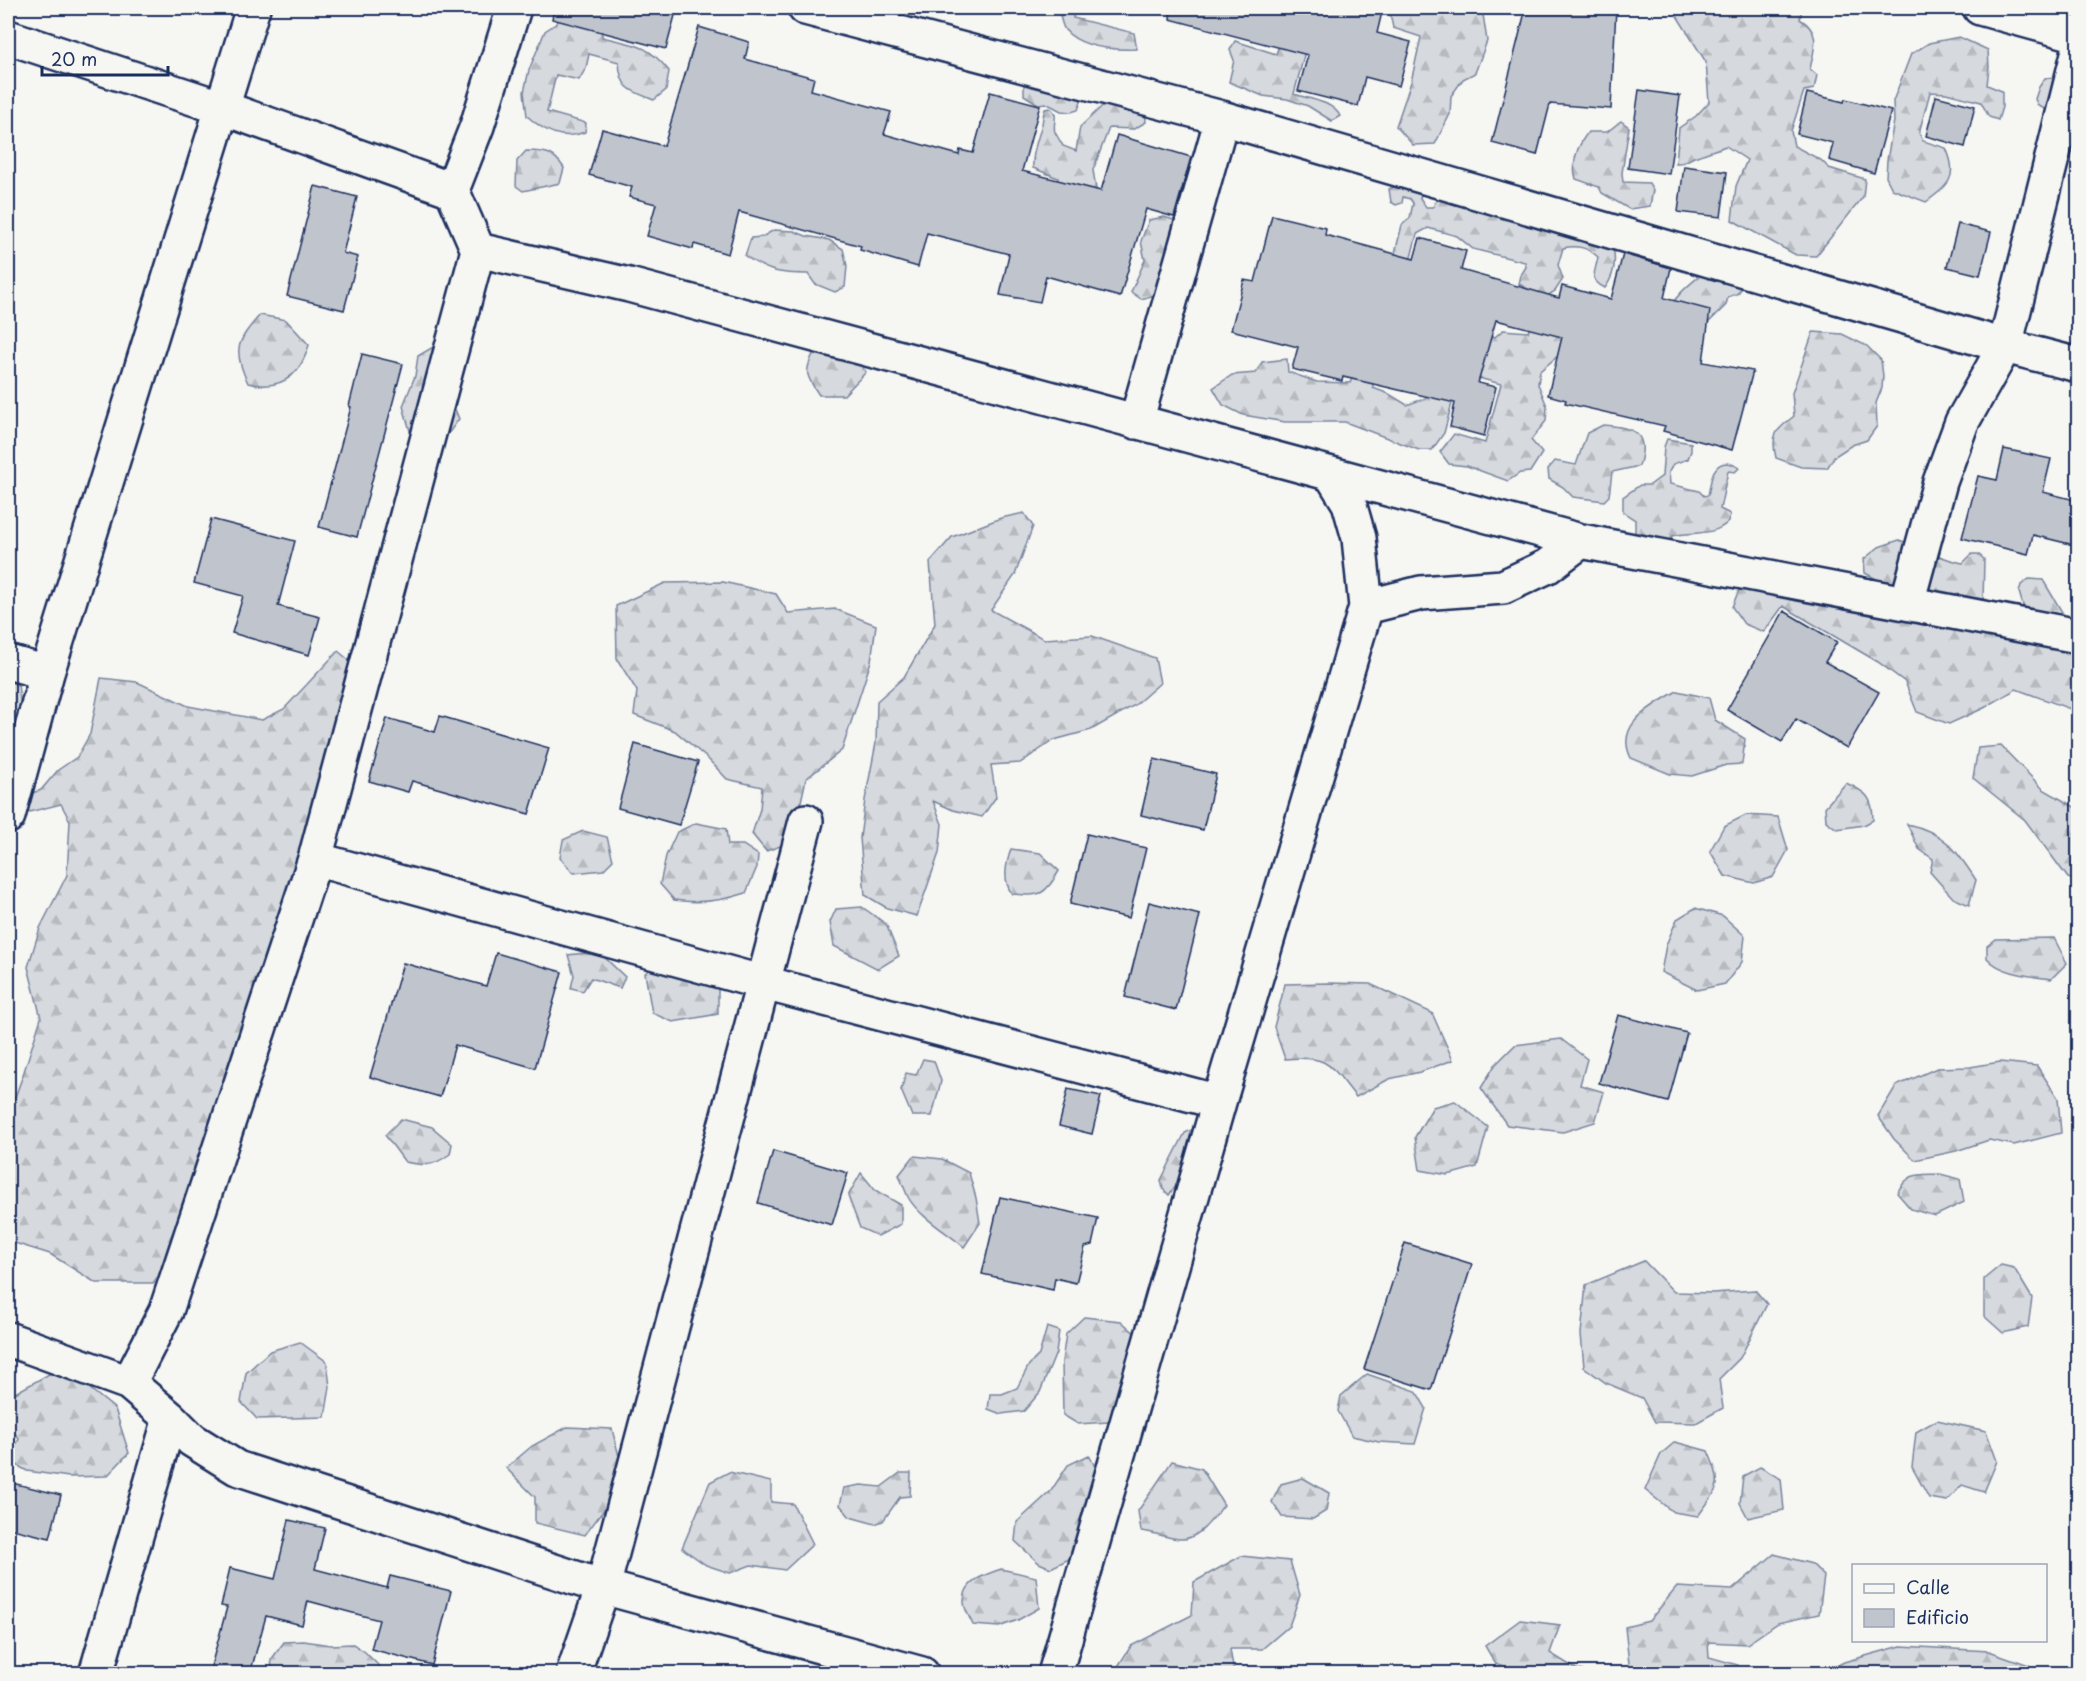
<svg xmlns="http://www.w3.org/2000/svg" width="2086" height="1681" font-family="'Playpen Sans',sans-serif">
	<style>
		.forest { fill: url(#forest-firs); stroke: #78849e; stroke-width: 1.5 }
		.building { fill: #c0c4cd; stroke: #1b2f5e; stroke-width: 1.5 }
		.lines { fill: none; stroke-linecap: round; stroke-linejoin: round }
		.minor-casing { stroke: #1b2f5e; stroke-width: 38 }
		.minor { stroke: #f6f6f2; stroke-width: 33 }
	</style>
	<defs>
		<pattern id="forest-firs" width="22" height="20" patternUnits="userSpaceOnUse" patternTransform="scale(1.5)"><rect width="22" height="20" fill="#d6d9dd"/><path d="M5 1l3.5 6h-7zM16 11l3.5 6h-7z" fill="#b7bbc0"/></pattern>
	</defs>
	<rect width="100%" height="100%" fill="#f6f6f2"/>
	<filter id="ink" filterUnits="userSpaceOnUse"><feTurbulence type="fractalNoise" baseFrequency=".0167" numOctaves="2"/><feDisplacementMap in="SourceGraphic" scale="12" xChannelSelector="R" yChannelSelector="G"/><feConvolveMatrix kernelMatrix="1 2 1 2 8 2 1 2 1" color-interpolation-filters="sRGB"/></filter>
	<g filter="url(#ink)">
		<path class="forest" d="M564 8H602L603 16 602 37C634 45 647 43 669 71L666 90 654 100C631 91 620 89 619 62L589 54 586 68 579 80 556 75 547 112 586 123 585 132C563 141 545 132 527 116L524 92 529 70 545 31 557 23Z
			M1059 8H1075L1073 18 1134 33 1137 49C1115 50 1082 49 1065 30 1061 24 1060 15 1059 8Z
			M1389 8H1482L1487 41 1475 73 1463 79 1451 96 1450 114 1435 144 1413 145 1396 126 1411 82 1421 37 1393 28Z
			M1672 8H1802L1800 19C1822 33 1814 48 1810 69L1817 75 1814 89 1804 91 1791 131 1794 146 1821 160 1829 168 1865 179 1863 197 1816 256 1796 255 1732 220 1736 186 1747 160 1726 146C1715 150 1705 153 1694 157 1687 160 1685 164 1676 163L1679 128 1696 116 1709 102 1706 62Z
			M1285 28 1310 32 1294 94C1309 99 1332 101 1340 116L1332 121 1308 106 1287 99 1263 96 1229 82 1234 60 1230 50 1235 41 1276 54Z
			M1959 37 1988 50 1989 67 1987 85 2002 91V107L1998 120 1989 117 1981 102 1946 93 1930 92 1919 133 1923 141 1946 148C1959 177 1949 185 1926 202L1892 189 1886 177 1887 160 1894 121 1893 101 1911 54 1929 43Z
			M2068 76 2078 84V122L2068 128 2050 111 2038 106 2035 99 2039 87 2045 78Z
			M1024 80 1083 95 1078 110 1071 112 1061 111 1046 103 1038 104 1024 95Z
			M1115 94 1145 105 1146 122 1134 129 1109 128 1093 170 1096 189 1090 204 1050 205 1058 178 1033 168C1032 152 1038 139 1042 124 1043 119 1043 114 1045 109L1050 108C1060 115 1052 122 1055 132 1057 136 1060 141 1063 146L1076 151 1080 127Z
			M1621 121 1629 127 1622 173 1623 182 1649 183 1653 190 1650 206 1629 209 1602 193 1599 187 1576 179C1571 162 1578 145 1588 132H1607Z
			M526 151C545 151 554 152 564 168L560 183 523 191 516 186 517 161Z
			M1398 185 1422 191 1420 198 1426 207H1433L1438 197 1481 204 1494 216H1509L1527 226H1541L1610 238C1617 256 1616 273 1605 288 1588 279 1595 274 1598 257 1587 247 1577 245 1563 248L1558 265 1563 279 1555 291 1544 298 1519 284 1521 275 1526 267 1525 262 1473 249 1457 236 1428 228 1417 234 1400 300 1388 281 1402 225 1410 218 1413 203 1410 199 1403 197 1402 203 1396 205 1391 202 1389 189Z
			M1164 217 1177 221 1159 290 1151 296 1141 299 1131 292 1145 260 1141 241 1149 220Z
			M774 230 794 231 806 236 829 240 843 249 847 266 845 287 835 292 815 284 808 274C780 274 768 272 745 256L751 238 762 237Z
			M1707 269 1731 274 1741 287 1739 293 1728 297 1726 305 1707 324 1672 304C1683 287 1693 283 1707 269Z
			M260 315 286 320 309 345C300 377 281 391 248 383 232 350 237 341 260 315Z
			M1532 320 1566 339 1565 350 1540 371 1538 384 1547 406 1546 421 1531 440 1542 453 1530 472 1520 473 1508 481 1467 466 1449 464 1440 452 1454 434 1485 443 1501 384 1460 373 1444 433 1432 450H1419L1345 422H1285L1243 415 1223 405 1213 388 1232 375 1256 373 1262 362 1287 359 1288 372 1317 382 1350 383 1356 370 1373 380V388L1389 394 1407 405 1431 396 1465 330 1495 337 1503 330 1528 332Z
			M1813 332 1842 334 1867 346 1881 360 1883 376 1882 388 1876 403 1877 426 1867 440 1852 445 1835 456 1827 468 1801 467 1776 458C1770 433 1777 430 1794 416L1792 393Z
			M433 347 455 355 452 402 459 419 448 434 423 436 410 431 403 406 415 376 418 356Z
			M815 349H848L866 372 844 395H819C804 373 805 373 815 349Z
			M1603 425C1633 427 1650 432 1639 466L1612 472 1609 496 1604 501 1573 497 1563 487 1549 479 1548 469 1555 461 1576 465 1587 433Z
			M1667 439 1691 443V451L1688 459 1673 464 1669 472 1670 484 1699 491 1704 496 1708 495C1711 483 1711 464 1726 463 1731 463 1735 465 1739 468L1735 472 1728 471 1720 509 1730 514 1728 522C1713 537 1691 531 1672 536L1668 549 1635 542V520L1623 512V497L1640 485H1650L1662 476 1664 447Z
			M1024 513 1033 526 1015 575 991 610 1044 639 1092 636 1155 658 1160 683 1135 705 1091 730 1054 740 1020 763 991 765 996 797 982 817 953 810 933 801 942 824 939 853 917 916 887 908 865 895 860 838 865 800 876 743 877 701 904 677 935 624 930 562 952 537 1001 518Z
			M1899 540C1921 548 1941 559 1963 563L1972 554H1978L1984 559 1983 602 2025 612 2019 592 2021 585 2029 579 2043 580 2078 639V719L2076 711 2016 689 1984 708 1949 724 1917 712 1905 682 1878 662 1783 606 1764 632 1744 624 1732 607 1741 585H1912L1884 583 1865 573 1864 559 1879 547Z
			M723 582 776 594 788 613 835 609 876 625 871 661 842 750 806 779 792 842 766 851 752 834 760 809 762 787 727 779 708 759 675 731 634 715 637 691 617 659 616 606 665 583Z
			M338 651 356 666 197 1232 153 1283H96L50 1254 8 1241V1116L22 1078 41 1018 28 967 40 928 67 875 70 821 61 804 21 814 26 795 41 790 58 770 77 757 90 734 101 678 137 682 188 706 262 720 284 709Z
			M8 681 18 685 23 722 8 778Z
			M1677 691 1709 698 1715 720 1745 739 1742 764 1726 765 1692 776 1670 774 1631 758C1614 724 1652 706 1677 691Z
			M2001 746 2043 789 2078 809V881L2068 878 2025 820 1973 778 1978 748Z
			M1846 783C1866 792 1873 797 1873 820L1864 825 1837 829 1826 821 1825 807Z
			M1746 815 1778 817 1788 850 1773 877 1754 883 1725 876 1710 851 1724 826Z
			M696 823 726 829 728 845H743L758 855 757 867 746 893C722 901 699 904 674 900L660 884 666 856 677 832Z
			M1907 824C1944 832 1956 849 1976 880L1969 905 1953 898 1930 872 1933 859 1919 849Z
			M583 831 607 837 613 860 603 870 574 873 560 858 563 840Z
			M1011 849 1040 853 1059 871C1043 897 1041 896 1012 894 1002 880 1006 864 1011 849Z
			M862 907 886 924 899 956 878 969 834 946 830 922 836 909Z
			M1695 908 1723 916 1745 936 1742 962 1725 984 1697 990 1661 972 1666 945 1677 919Z
			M2054 938 2067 963 2051 979C2030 976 2001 974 1987 958V946L1996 939Z
			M585 953 603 956 625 977 620 988 591 978 583 991 571 988 574 975 568 955Z
			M672 955 718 971V1014L673 1022 652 1013 645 973Z
			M1328 983 1370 984 1432 1013 1453 1060 1420 1072 1389 1079 1356 1097C1330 1065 1330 1055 1285 1059L1274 1027 1285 984Z
			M1561 1039 1587 1059 1580 1085 1604 1092 1595 1122 1563 1132 1507 1125 1481 1088 1495 1065 1515 1045Z
			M923 1059 934 1061 941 1081 932 1116H912L901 1090 906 1073 916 1075Z
			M2000 1062 2037 1066 2058 1098 2061 1133 2014 1145 1989 1140 1956 1151 1915 1160 1894 1139 1878 1116 1896 1086 1937 1068 1970 1067Z
			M1455 1101 1488 1127 1477 1167 1448 1175 1420 1170 1415 1137 1433 1107Z
			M401 1119 432 1127 452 1144 450 1154C432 1167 426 1166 405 1162L385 1135Z
			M1196 1128 1180 1179 1169 1195 1163 1189 1161 1180 1185 1133Z
			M914 1156 942 1159 969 1173 976 1198 980 1223 964 1247C948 1233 918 1216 908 1197 905 1190 902 1183 899 1175Z
			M861 1173 875 1190 901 1205V1224L878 1236 860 1228 848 1196Z
			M1940 1174 1960 1179 1964 1202 1935 1216 1911 1209 1897 1193C1909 1171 1918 1175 1940 1174Z
			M1644 1261 1674 1292 1713 1293 1755 1290 1767 1304 1740 1358 1719 1379 1723 1408 1696 1423 1655 1422 1642 1398 1606 1383 1584 1367 1581 1334 1586 1285Z
			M2001 1265 2014 1268 2032 1298 2028 1327 2003 1333 1984 1316V1279Z
			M1084 1317 1121 1321 1140 1338 1119 1403 1108 1422 1078 1424 1063 1415 1062 1361 1066 1334Z
			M1047 1327 1059 1331 1056 1353 1040 1392 1024 1411 1001 1414 988 1409 990 1394H1002L1017 1388 1029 1365 1039 1355Z
			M300 1342 327 1362 330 1387 325 1417 257 1419 241 1402 246 1373 270 1351Z
			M58 1369 74 1372 89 1388 115 1409 129 1453 107 1476 69 1477 27 1471 8 1460 19 1439C8 1425 8 1414 8 1397Z
			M1367 1374 1416 1391 1426 1408 1415 1444 1379 1442 1352 1436 1338 1411 1341 1396Z
			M1937 1420 1986 1431 1997 1461 1984 1492 1962 1485 1947 1501 1929 1498 1912 1467 1916 1432Z
			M567 1427 612 1429 620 1460 612 1499 585 1535 535 1523V1497L506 1468 532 1446Z
			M1675 1442 1708 1451C1723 1486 1720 1486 1698 1516L1673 1512 1645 1490 1661 1454Z
			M1089 1455 1101 1478 1082 1537 1071 1558 1051 1568 1039 1563 1015 1541 1017 1522 1051 1491 1068 1465Z
			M1172 1461 1202 1469 1224 1505C1213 1518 1198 1541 1179 1539 1166 1538 1154 1532 1141 1531L1138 1511Z
			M1760 1467 1781 1479 1784 1510 1748 1518 1740 1503 1743 1476Z
			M729 1472 771 1482V1502L793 1504 813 1544 785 1570 751 1565 730 1573 706 1565 682 1548 710 1482Z
			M900 1473H911L910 1496 900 1497 883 1521 875 1524 850 1517 840 1505 844 1488 861 1485 881 1487Z
			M1303 1478 1329 1493 1326 1511 1313 1519 1282 1517 1272 1502 1281 1484Z
			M1774 1554 1812 1564 1824 1576 1819 1614 1778 1623 1747 1644 1708 1642 1709 1657 1738 1665 1740 1673H1630L1625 1627 1649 1621 1677 1587 1732 1590Z
			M1241 1556 1290 1561 1300 1595 1289 1626 1262 1649H1230L1234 1673H1117L1115 1671 1131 1646 1192 1615 1194 1582Z
			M1001 1569 1036 1577 1039 1608 1018 1620 999 1627 973 1625C970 1618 964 1609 964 1602 963 1581 986 1574 1001 1569Z
			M1520 1620 1560 1625 1550 1653 1576 1669 1589 1673H1521L1495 1663 1485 1646Z
			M304 1641 330 1645 353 1644 365 1652 383 1670 380 1674 273 1673 271 1660 284 1642Z
			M1901 1646 1989 1651 2029 1665 2026 1674 1823 1673 1844 1662Z"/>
		<path class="building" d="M554 8H677L666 49 552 19Z
			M1171 8H1383L1377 33 1411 42 1399 86 1365 77 1358 106 1298 91 1308 55 1170 19Z
			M1526 8H1616L1611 109 1550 104 1537 155 1492 143Z
			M699 27 749 42 745 59 814 78 811 90 891 112 884 134 959 155 960 150 973 153 990 92 1040 105 1022 171 1101 191 1117 135 1191 157 1174 217 1146 209 1120 297 1046 276 1040 302 1000 295 1009 254 927 233 918 267 860 250 861 246 739 212 728 254 694 244 693 249 647 236 656 204 629 197 632 187 589 175 602 129 664 146Z
			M1639 90 1680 96 1669 174 1628 168Z
			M1807 93 1844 102 1845 99 1891 111 1874 173 1829 160 1833 143 1797 134Z
			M1936 96 1975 106 1965 147 1926 136Z
			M1684 166 1727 172 1721 217 1678 212Z
			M315 186 357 197 343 253 358 257 344 310 287 296Z
			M1272 215 1326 228 1325 235 1414 259 1420 238 1466 251 1461 270 1559 298 1562 286 1611 299 1623 254 1671 268 1664 298 1710 310 1703 362 1753 371 1732 450 1663 431 1665 426 1565 403 1566 400 1548 395 1562 337 1496 320 1478 383 1496 387 1484 436 1450 427 1455 403 1343 377 1342 381 1292 369 1298 347 1231 330 1244 280 1255 282Z
			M1958 224 1991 232 1980 275 1947 267Z
			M362 354 403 364 357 537 319 527 351 407 349 406Z
			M2004 449 2051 459 2043 492 2079 501V527L2074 545 2033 535 2028 554 1962 538 1978 476 1997 480Z
			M211 519 295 541 278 606 320 617 309 655 232 633 243 596 194 583Z
			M1784 611 1837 642 1825 662 1879 692 1847 748 1796 719 1782 742 1727 710Z
			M440 716 549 748 529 814 412 781 408 792 369 781 387 718 435 732Z
			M635 744 698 762 679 825 618 808Z
			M1154 759 1216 774 1203 830 1141 815Z
			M1087 834 1146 848 1129 918 1070 904Z
			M1149 902 1200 915 1176 1010 1125 997Z
			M496 953 562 972 535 1068 455 1045 440 1097 370 1077 403 963 486 986Z
			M1618 1015 1687 1033 1668 1102 1599 1083Z
			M1068 1089 1101 1096 1092 1134 1059 1126Z
			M773 1151 848 1173 832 1225 758 1203Z
			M1000 1197 1098 1218 1092 1245 1085 1247 1076 1283 1055 1278 1053 1290 982 1274Z
			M1405 1243 1472 1264 1431 1390 1364 1369Z
			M8 1482 61 1495 50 1538 8 1528Z
			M289 1520 325 1528 315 1569 387 1588 390 1576 451 1591 432 1665 371 1649 379 1620 308 1601 302 1625 266 1616 250 1674H209L227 1607 221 1606 230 1568 275 1579Z"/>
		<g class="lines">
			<g class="minor-casing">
				<path id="minor" d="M805 8 1222 118 2005 346 2078 365
					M1980 8 2078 35
					M8 37 223 108 452 190 478 250 629 285 1581 541 2078 636
					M452 190 477 126 514 8
					M1136 422 1222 118
					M1907 603 1940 482 1962 422 2005 346 2078 54
					M1366 607 1421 593 1503 587 1548 566 1581 541
					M8 662 47 673
					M8 816 47 673 253 8
					M315 859 764 983 1219 1102
					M8 1339 129 1383 170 1418 192 1440 237 1468 603 1587 922 1674
					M129 1383 166 1311 315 859 478 250
					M96 1674 170 1418
					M573 1674 603 1587 806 821
					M1055 1674 1219 1102 1366 607 1359 538 1349 503 1331 474"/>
			</g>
			<use href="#minor" class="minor"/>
		</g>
	</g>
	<rect width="2086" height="1681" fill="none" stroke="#f6f6f2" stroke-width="30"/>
	<rect x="15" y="15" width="2056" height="1651" fill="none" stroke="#1b2f5e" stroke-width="2" filter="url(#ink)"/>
	<rect x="1852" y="1564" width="195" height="78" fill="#f6f6f2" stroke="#9ea6b7" stroke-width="1.5"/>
	<rect x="1864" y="1584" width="30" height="9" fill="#f6f6f2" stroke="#9ea6b7" stroke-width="1.5"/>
	<text x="1906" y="1594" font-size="18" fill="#1b2f5e">Calle</text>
	<rect x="1864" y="1609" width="30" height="18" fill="#c0c4cd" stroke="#9ea6b7" stroke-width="1.5"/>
	<text x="1906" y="1624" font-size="18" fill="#1b2f5e">Edificio</text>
	<path d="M42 66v9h126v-9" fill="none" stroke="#1b2f5e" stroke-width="3"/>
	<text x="51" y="66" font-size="18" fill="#1b2f5e" stroke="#f6f6f2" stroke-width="4.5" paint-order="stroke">20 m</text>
</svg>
